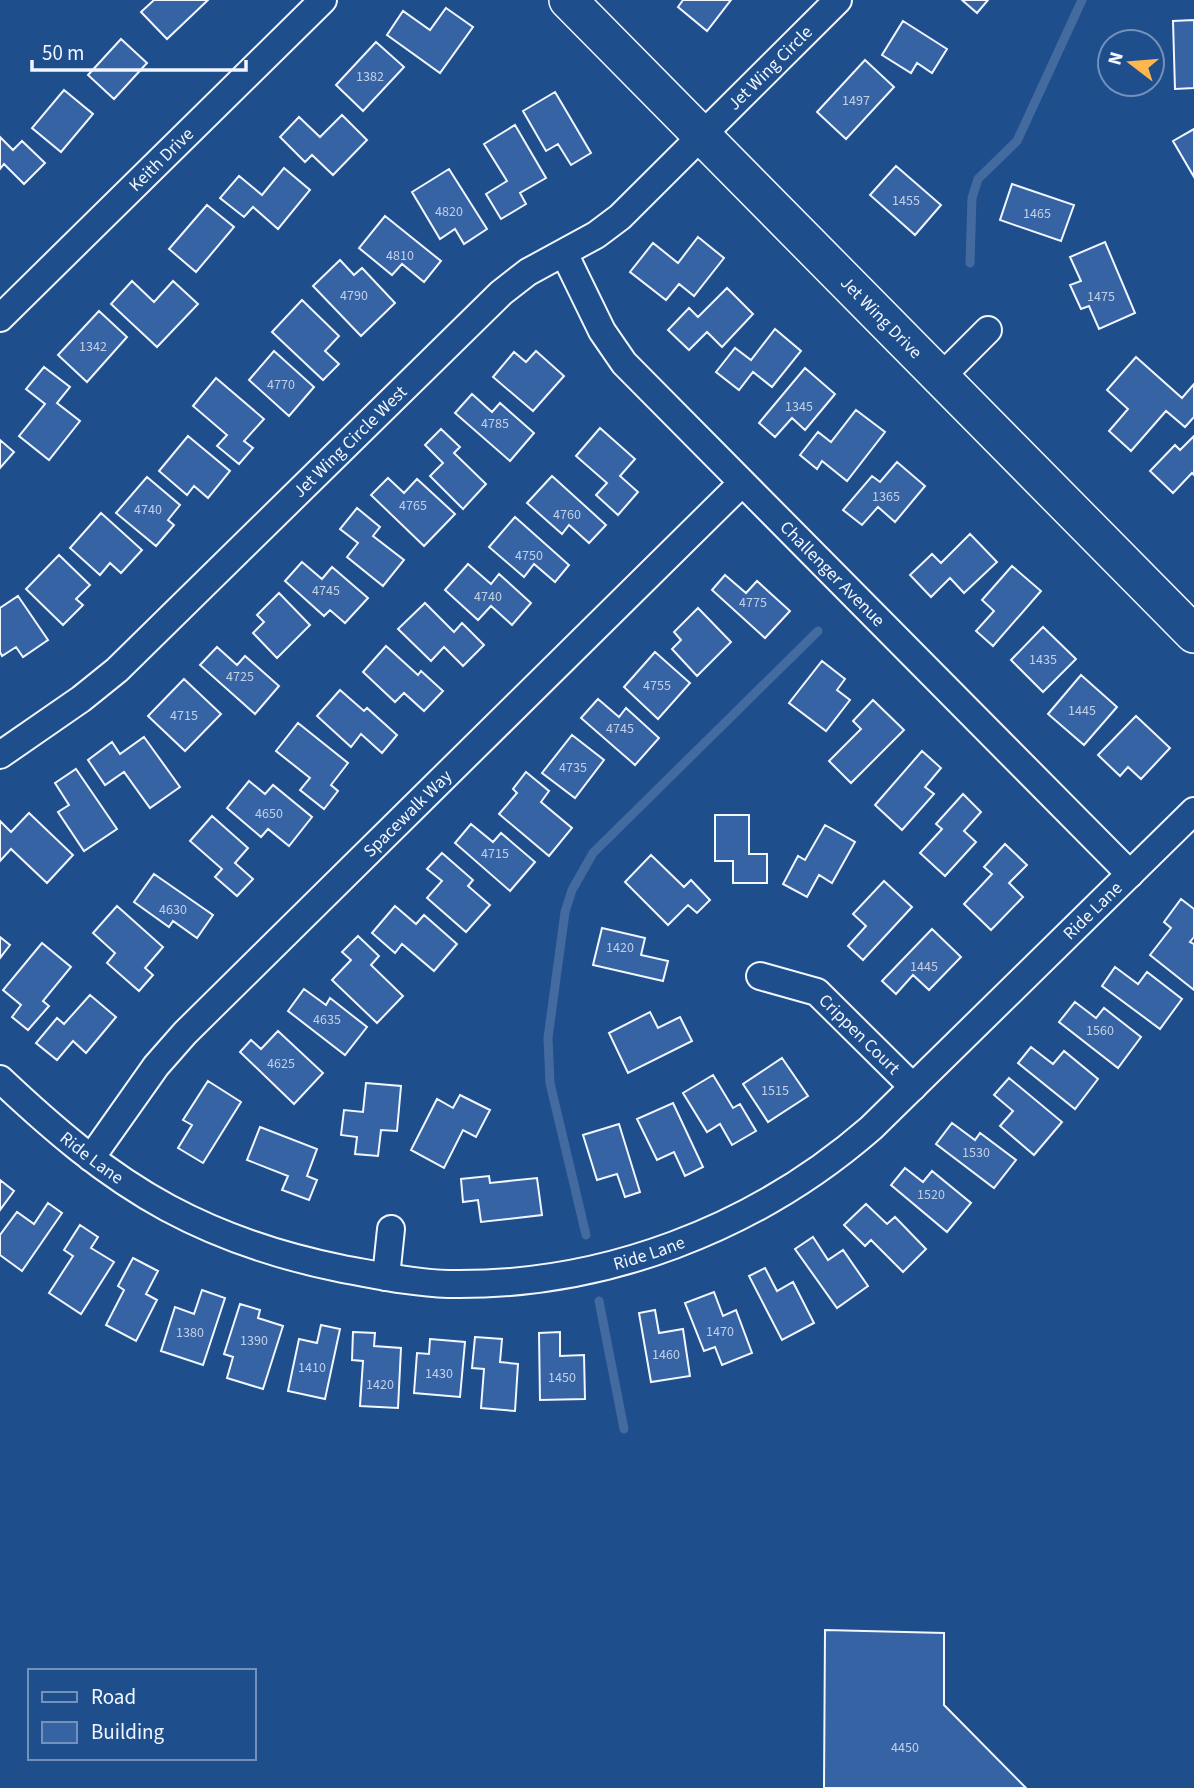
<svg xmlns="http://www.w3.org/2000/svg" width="1194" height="1788" font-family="'Source Sans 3',sans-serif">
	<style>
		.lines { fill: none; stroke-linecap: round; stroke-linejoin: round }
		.stream { stroke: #446ba0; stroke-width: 9 }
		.building { fill: #3563a3; stroke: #f2f6ff; stroke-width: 2 }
		.minor-casing { stroke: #f2f6ff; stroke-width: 30 }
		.secondary-casing { stroke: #f2f6ff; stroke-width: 40 }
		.minor { stroke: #1f4e8c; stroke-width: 26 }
		.secondary { stroke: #1f4e8c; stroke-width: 37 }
		.labels { text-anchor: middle; stroke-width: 5; stroke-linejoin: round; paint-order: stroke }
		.number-label { font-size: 14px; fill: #c3d1e8 }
		.street-label { font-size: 18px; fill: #f2f6ff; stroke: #1f4e8c }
	</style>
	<rect width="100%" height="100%" fill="#1f4e8c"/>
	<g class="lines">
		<path class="stream" d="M970 263 972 198 978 179 1017 141 1082 0
			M586 1235 550 1083 548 1038 565 912 572 890 593 853 818 631
			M599 1301 624 1429"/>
	</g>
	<path class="building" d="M154 0H208L167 39 141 12Z
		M683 0H731L707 31 678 7Z
		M962 0H988L977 13Z
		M446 8 473 27 440 73 387 35 403 11 430 30Z
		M1194 20V88L1175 89 1173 21Z
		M903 21 947 49 932 73 917 63 911 73 882 55Z
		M121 39 147 63 114 99 88 75Z
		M376 42 404 67 363 111 336 85Z
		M865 60 894 87 846 139 817 112Z
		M64 90 93 114 61 152 32 128Z
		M555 92 591 153 571 165 558 144 546 151 523 111Z
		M342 115 367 140 333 175 312 155 305 162 280 137 299 117 320 137Z
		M515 125 546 178 520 193 526 204 501 219 486 194 507 181 484 144Z
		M1194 129V177L1173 141Z
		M0 137 13 150 22 141 45 163 24 184 4 164 0 169Z
		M896 166 941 205 915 235 870 195Z
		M284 168 310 190 278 229 253 207 244 217 220 198 239 176 262 195Z
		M449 169 487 229 464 244 455 229 440 239 412 192Z
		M1012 184 1074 205 1061 241 1000 220Z
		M207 205 234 227 196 272 169 249Z
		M385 216 441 261 424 282 402 264 392 275 359 248Z
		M698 237 724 258 694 296 679 284 666 300 630 272 653 243 678 263Z
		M1105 242 1135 313 1099 329 1089 306 1081 309 1070 285 1081 281 1070 257Z
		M340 260 354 275 362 268 395 303 361 336 313 286Z
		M132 281 154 302 173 281 198 304 157 347 111 304Z
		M727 288 753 314 722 347 707 332 689 350 668 330 689 308 698 317Z
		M302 300 339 336 325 351 339 364 323 380 272 332Z
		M99 311 127 337 87 382 58 355Z
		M775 329 801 351 772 387 753 372 739 390 716 372 735 348 751 360Z
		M274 351 314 387 289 416 249 380Z
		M536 351 564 376 533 411 493 377 514 352 526 362Z
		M1136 357 1182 398 1194 384V417L1185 427 1166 411 1131 451 1109 431 1128 409 1107 390Z
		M44 367 70 387 57 403 80 421 49 460 19 436 45 404 26 389Z
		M805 368 835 394 805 430 792 418 775 437 759 423Z
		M216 378 264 419 244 441 253 448 239 464 217 446 227 435 193 406Z
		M472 394 492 412 500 403 534 433 510 461 455 413Z
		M856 410 885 432 847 481 822 461 817 469 800 455 818 432 831 442Z
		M600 428 635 459 620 476 638 492 618 515 596 495 607 483 576 456Z
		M441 429 460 447 454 453 486 484 463 509 430 476 443 463 425 445Z
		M188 436 230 471 208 498 194 486 187 495 159 471Z
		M1194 436V475L1192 473 1173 493 1150 471 1175 445 1180 450Z
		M0 440 14 452 0 468Z
		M897 462 925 486 895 522 878 507 862 525 843 510 872 476 880 482Z
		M552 476 606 525 589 543 569 525 562 534 527 503Z
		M147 477 180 505 168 520 174 525 156 546 116 513Z
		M388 478 404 493 417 479 455 514 424 546 371 495Z
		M357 508 380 527 373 536 404 560 383 586 347 557 358 543 340 529Z
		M101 513 142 550 121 573 110 563 100 575 70 548Z
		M515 517 569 565 555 582 534 564 524 577 489 547Z
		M970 534 997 562 964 593 950 578 931 597 910 575 932 554 941 563Z
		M59 555 90 585 76 599 83 605 63 625 26 589Z
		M302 562 322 579 332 567 368 598 345 623 330 610 324 616 285 581Z
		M468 564 491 584 499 574 531 603 512 625 491 606 478 620 445 590Z
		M1012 566 1041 591 993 646 976 631 994 611 982 600Z
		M725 575 746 593 757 581 790 611 765 638 712 590Z
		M279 593 310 625 277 658 253 633 264 622 257 615Z
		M18 596 48 640 23 657 16 647 2 656 0 652V608Z
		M425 603 454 632 462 623 484 645 463 666 444 647 431 661 398 629Z
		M698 608 731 642 697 676 672 649 681 640 674 632Z
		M1043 627 1076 659 1043 692 1011 660Z
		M386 646 418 675 421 671 443 691 424 711 404 693 395 702 363 672Z
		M217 647 237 665 245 656 279 686 255 714 200 665Z
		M655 652 690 683 658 719 624 687Z
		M822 661 845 679 837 690 850 700 826 731 789 703Z
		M1081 675 1117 707 1084 745 1048 714Z
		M184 679 221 714 185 751 148 716Z
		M340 690 364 711 367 708 397 735 382 753 361 734 351 747 317 716Z
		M598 699 619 717 626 708 659 738 635 765 581 718Z
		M873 700 904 730 851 783 829 761 861 729 853 721Z
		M1136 716 1170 748 1141 779 1128 767 1120 776 1098 755Z
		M298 723 348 763 331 785 338 791 324 809 300 790 310 778 276 751Z
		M572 735 604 760 575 798 542 773Z
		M144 737 180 787 150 808 124 772 105 785 88 760 112 742 120 754Z
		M922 751 941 768 925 787 934 794 902 830 875 805Z
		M76 769 117 829 84 851 58 812 69 805 55 783Z
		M526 772 549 791 541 802 572 828 549 856 499 814 517 793 513 789Z
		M249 781 265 794 273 785 312 817 289 846 268 829 261 837 227 808Z
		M963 794 981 812 964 831 976 842 945 876 920 853 942 829 936 824Z
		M29 813 73 855 47 883 11 849 0 861V821L11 832Z
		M715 815H749V854H767V883H733V861H715Z
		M212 816 248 848 235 863 253 879 237 896 215 877 222 869 190 841Z
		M471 824 493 842 501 833 535 862 510 891 455 843Z
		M825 825 855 842 832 883 819 875 807 897 783 884 798 856 805 860Z
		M1005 844 1027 865 1009 883 1023 897 991 930 964 904 992 874 984 867Z
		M442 853 473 880 468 886 490 905 466 932 427 898 442 881 427 869Z
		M651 855 684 887 691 880 710 900 697 913 688 905 668 925 625 882Z
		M154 874 213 915 197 938 173 921 169 927 134 902Z
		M884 881 912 907 863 960 848 946 866 926 853 914Z
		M1181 899 1194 909V937L1190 942 1194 944V990L1150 955 1171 928 1164 922Z
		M117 906 163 947 145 968 153 975 139 991 107 963 115 953 93 933Z
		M395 906 416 924 424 915 457 944 434 971 402 944 395 953 372 933Z
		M602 928 645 938 641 955 668 961 663 981 593 965Z
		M932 929 961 957 929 990 913 975 896 994 882 981Z
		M358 936 379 956 371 965 403 996 377 1023 332 980 351 960 342 952Z
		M0 937 10 945 0 958Z
		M42 943 71 967 43 1001 49 1006 28 1030 12 1017 21 1005 3 990Z
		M1115 967 1138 984 1147 972 1182 999 1160 1029 1102 986Z
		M304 989 326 1005 330 998 367 1027 345 1055 288 1011Z
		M90 995 116 1017 86 1053 73 1041 57 1060 36 1043 57 1018 64 1024Z
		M1075 1002 1096 1018 1104 1008 1141 1037 1118 1068 1059 1022Z
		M650 1012 658 1028 680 1017 692 1041 628 1073 609 1033Z
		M278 1031 323 1073 294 1104 240 1052 251 1040 261 1049Z
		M1031 1047 1053 1064 1064 1051 1098 1079 1075 1109 1018 1063Z
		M782 1058 808 1096 768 1122 743 1084Z
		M713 1075 733 1108 740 1104 756 1131 732 1145 720 1124 707 1132 683 1093Z
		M1009 1078 1062 1122 1034 1155 1000 1126 1013 1111 994 1095Z
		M208 1081 241 1102 203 1163 178 1148 192 1125 183 1120Z
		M366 1083 401 1086 397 1131 381 1130 378 1156 355 1154 357 1137 341 1135 344 1110 363 1112Z
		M460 1095 490 1110 476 1137 463 1130 444 1168 411 1150 437 1099 453 1108Z
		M673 1103 703 1167 685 1176 674 1152 657 1160 637 1119Z
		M952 1123 975 1140 980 1133 1016 1160 994 1188 936 1144Z
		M619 1124 640 1192 625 1197 617 1174 597 1180 583 1135Z
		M260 1127 317 1149 307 1176 317 1180 309 1200 282 1190 288 1176 247 1160Z
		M905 1168 923 1182 932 1171 971 1203 947 1232 891 1185Z
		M489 1176 490 1183 537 1178 542 1215 481 1222 478 1200 463 1202 461 1179Z
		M0 1180 14 1191 0 1210Z
		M48 1203 62 1213 22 1271 0 1255V1235L17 1212 34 1224Z
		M866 1204 887 1224 895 1217 926 1249 903 1272 871 1240 865 1246 844 1225Z
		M80 1225 98 1237 91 1248 114 1262 81 1314 49 1293 73 1256 64 1250Z
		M813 1237 828 1260 843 1250 868 1286 837 1308 795 1249Z
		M133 1258 158 1271 146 1294 157 1300 136 1341 106 1325 124 1290 118 1286Z
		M765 1268 777 1291 793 1282 814 1323 782 1340 749 1276Z
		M202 1290 225 1298 203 1365 161 1351 175 1307 194 1314Z
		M714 1292 723 1316 736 1310 752 1353 722 1365 715 1347 704 1351 685 1303Z
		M240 1304 260 1310 258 1318 283 1326 263 1389 227 1378 233 1357 224 1354Z
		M655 1310 659 1333 683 1329 690 1376 651 1382 639 1313Z
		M321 1325 340 1329 325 1399 288 1391 299 1339 317 1343Z
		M353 1332 375 1333 374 1346 401 1348 398 1408 360 1406 363 1361 352 1360Z
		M560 1332V1356L584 1355 585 1399 540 1400 539 1333Z
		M475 1337 502 1339 500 1362 518 1364 515 1411 481 1408 484 1369 472 1368Z
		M430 1339 465 1342 460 1397 414 1393 417 1353 429 1354Z
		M825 1630 944 1633V1705L1026 1788H824Z"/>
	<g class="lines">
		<g class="minor-casing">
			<g id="minor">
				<path id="s1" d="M564 253 602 331 624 363 1130 874"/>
				<path id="s2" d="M0 318 323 0"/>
				<path d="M940 378 988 330"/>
				<path id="s3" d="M0 755 81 699 117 670 501 293 528 272 596 235 620 217 838 0"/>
				<path id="s4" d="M760 976 817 992 913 1087"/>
				<path id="s5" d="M0 1079C52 1128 105 1174 168 1208 222 1237 283 1257 343 1269 377 1275 413 1283 448 1284 603 1287 755 1229 871 1128L1194 811"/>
				<path id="s6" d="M91 1158 156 1066 185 1033 742 483"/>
				<path d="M386 1277 391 1229"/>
			</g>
		</g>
		<g class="secondary-casing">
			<g id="secondary">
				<path id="s7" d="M568 0 1194 634"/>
			</g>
		</g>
		<use href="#minor" class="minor"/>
		<use href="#secondary" class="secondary"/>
	</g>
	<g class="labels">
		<g class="number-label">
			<text x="370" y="81">1382</text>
			<text x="856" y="105">1497</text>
			<text x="906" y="205">1455</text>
			<text x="449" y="216">4820</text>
			<text x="1037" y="218">1465</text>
			<text x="400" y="260">4810</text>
			<text x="354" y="300">4790</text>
			<text x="1101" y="301">1475</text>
			<text x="93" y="351">1342</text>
			<text x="281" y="389">4770</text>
			<text x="799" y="411">1345</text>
			<text x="495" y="428">4785</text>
			<text x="886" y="501">1365</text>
			<text x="413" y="510">4765</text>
			<text x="148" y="514">4740</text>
			<text x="567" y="519">4760</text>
			<text x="529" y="560">4750</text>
			<text x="326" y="595">4745</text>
			<text x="488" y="601">4740</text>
			<text x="753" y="607">4775</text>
			<text x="1043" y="664">1435</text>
			<text x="240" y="681">4725</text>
			<text x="657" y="690">4755</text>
			<text x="1082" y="715">1445</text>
			<text x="184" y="720">4715</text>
			<text x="620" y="733">4745</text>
			<text x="573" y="772">4735</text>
			<text x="269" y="818">4650</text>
			<text x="495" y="858">4715</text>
			<text x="173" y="914">4630</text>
			<text x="620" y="952">1420</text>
			<text x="924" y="971">1445</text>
			<text x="327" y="1024">4635</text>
			<text x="1100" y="1035">1560</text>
			<text x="281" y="1068">4625</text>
			<text x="775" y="1095">1515</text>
			<text x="976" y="1157">1530</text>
			<text x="931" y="1199">1520</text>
			<text x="720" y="1336">1470</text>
			<text x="190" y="1337">1380</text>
			<text x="254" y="1345">1390</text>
			<text x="666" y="1359">1460</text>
			<text x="312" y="1372">1410</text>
			<text x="439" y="1378">1430</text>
			<text x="562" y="1382">1450</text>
			<text x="380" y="1389">1420</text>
			<text x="905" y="1752">4450</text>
		</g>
		<g class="street-label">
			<text dy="6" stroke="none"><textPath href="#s3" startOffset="1036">Jet Wing Circle</textPath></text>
			<text dy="6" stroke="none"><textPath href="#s2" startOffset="226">Keith Drive</textPath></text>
			<text dy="6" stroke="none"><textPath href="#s7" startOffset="446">Jet Wing Drive</textPath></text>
			<text dy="6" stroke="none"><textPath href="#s3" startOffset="471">Jet Wing Circle West</textPath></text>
			<text dy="6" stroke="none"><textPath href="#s1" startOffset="422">Challenger Avenue</textPath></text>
			<text dy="6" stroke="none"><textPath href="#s6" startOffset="469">Spacewalk Way</textPath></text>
			<text dy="6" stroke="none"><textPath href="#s5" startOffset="1276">Ride Lane</textPath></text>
			<text dy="6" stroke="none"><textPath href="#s4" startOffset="119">Crippen Court</textPath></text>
			<text dy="6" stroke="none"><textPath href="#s5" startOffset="121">Ride Lane</textPath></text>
			<text dy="6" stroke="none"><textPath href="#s5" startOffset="709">Ride Lane</textPath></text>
		</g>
	</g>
	<rect x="28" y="1669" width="228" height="91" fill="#1f4e8c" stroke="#7391ba" stroke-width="2"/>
	<rect x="42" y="1692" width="35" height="10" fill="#1f4e8c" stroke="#7391ba" stroke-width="2"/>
	<text x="91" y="1704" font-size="21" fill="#f2f6ff">Road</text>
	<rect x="42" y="1722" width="35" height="21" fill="#3563a3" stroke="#7391ba" stroke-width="2"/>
	<text x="91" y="1739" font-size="21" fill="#f2f6ff">Building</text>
	<g transform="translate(1131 63) rotate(286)"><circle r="33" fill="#1f4e8c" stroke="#7391ba" stroke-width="2"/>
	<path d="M0-5L12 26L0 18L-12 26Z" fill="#ffb74d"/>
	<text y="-10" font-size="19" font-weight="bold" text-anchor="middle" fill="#f2f6ff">N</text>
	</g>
	<path d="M32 60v10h214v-10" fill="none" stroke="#f2f6ff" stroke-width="3.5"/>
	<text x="42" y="60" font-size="21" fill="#f2f6ff" stroke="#1f4e8c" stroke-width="5" paint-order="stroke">50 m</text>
</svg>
